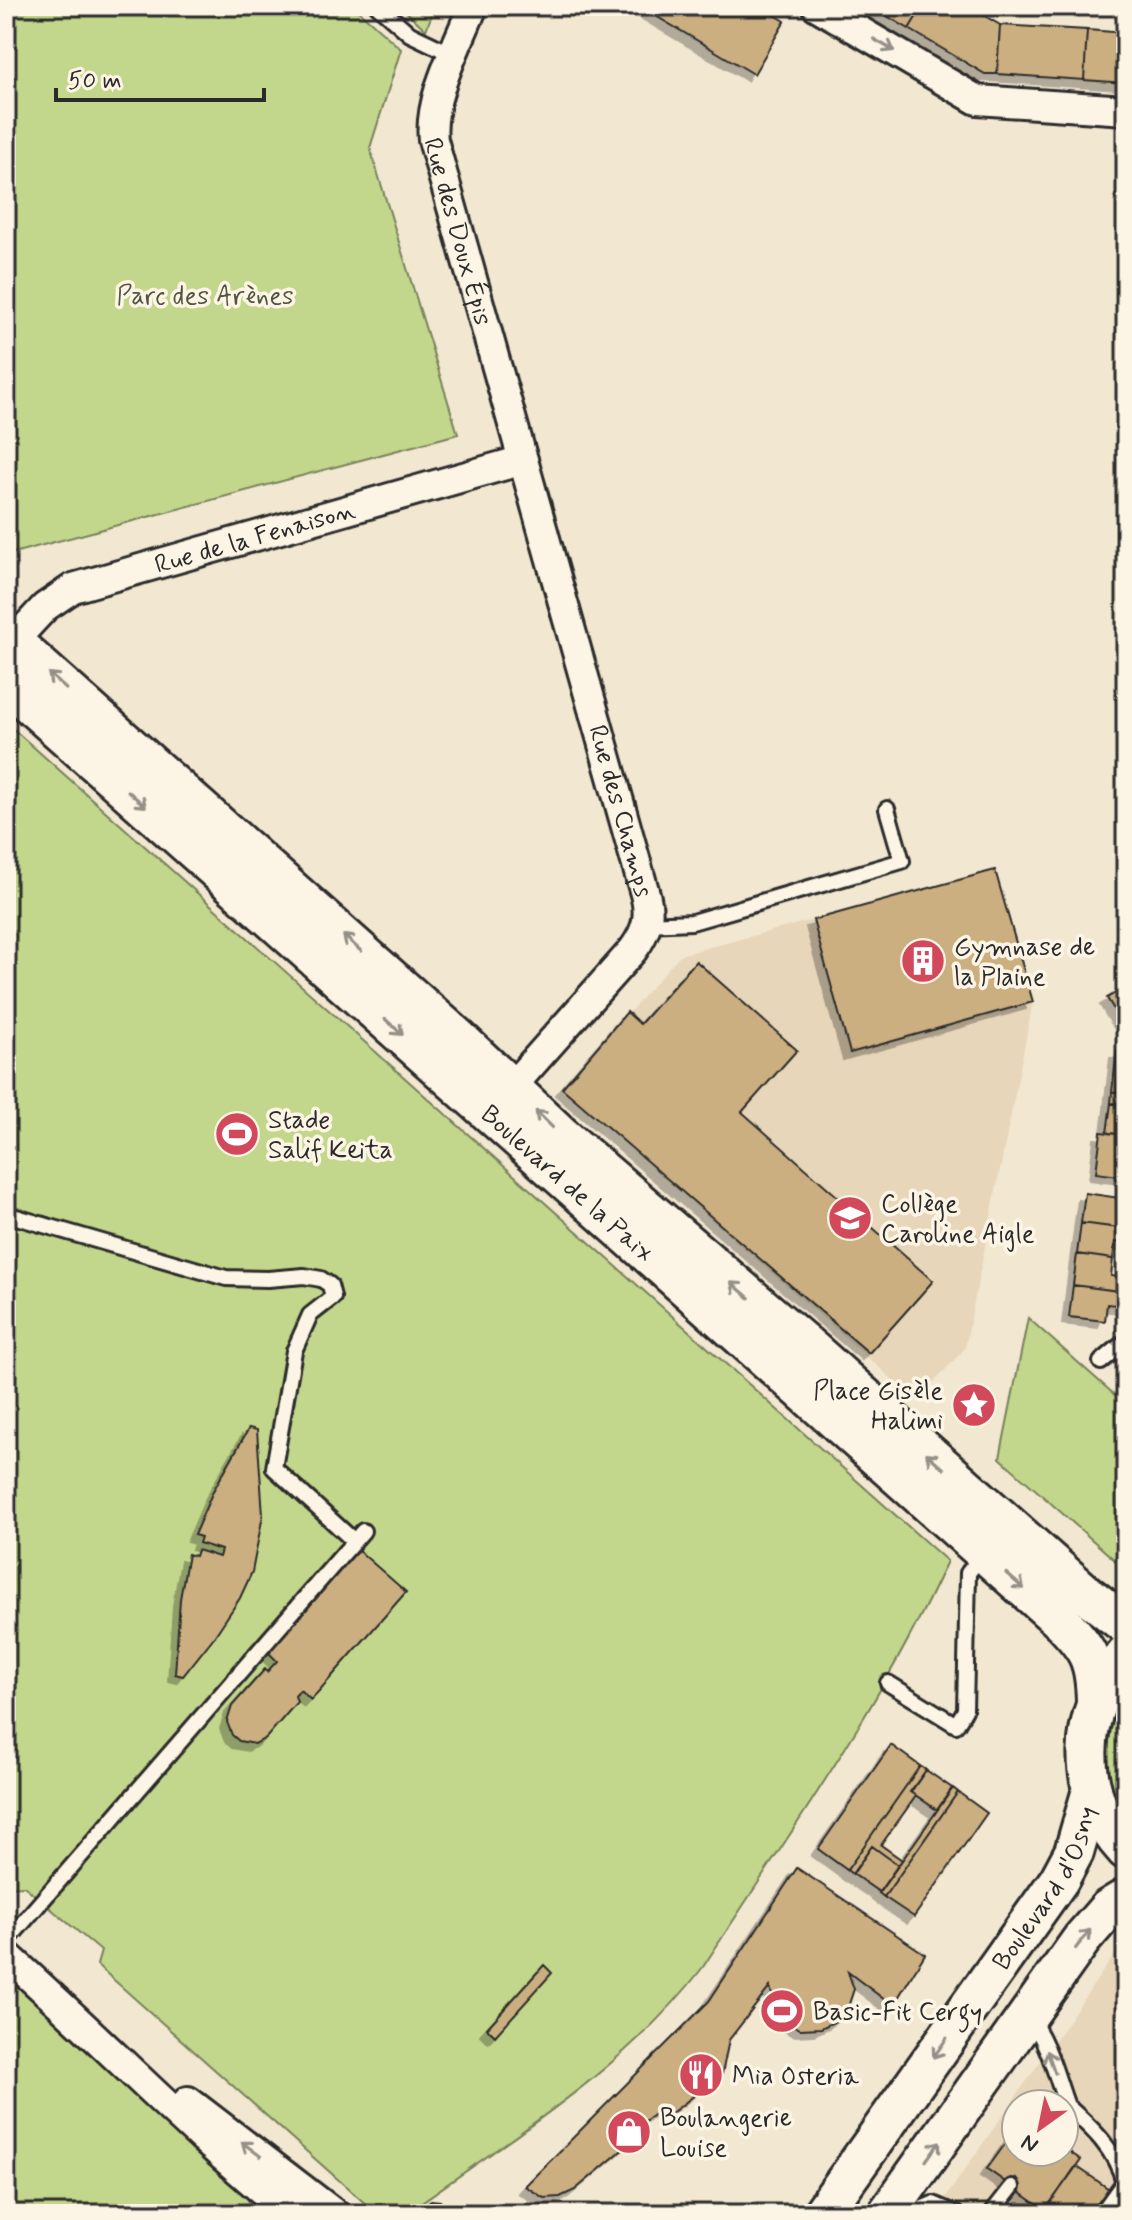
<svg xmlns="http://www.w3.org/2000/svg" width="1132" height="2220" font-family="Mynerve,sans-serif">
	<style>
		.built { fill: #e7d6b9; fill-rule: evenodd }
		.green { fill: #c3d78c; stroke: #77815c; stroke-width: 2 }
		.building { fill: #ccaf81; stroke: #2b2b2b; stroke-width: 2; filter: url(#shadow) }
		.lines { fill: none; stroke-linecap: round; stroke-linejoin: round }
		.lane-casing { stroke: #2b2b2b; stroke-width: 20 }
		.street-casing { stroke: #2b2b2b; stroke-width: 34 }
		.secondary-casing { stroke: #2b2b2b; stroke-width: 44 }
		.lane { stroke: #fcf5e5; stroke-width: 14 }
		.street { stroke: #fcf5e5; stroke-width: 28 }
		.secondary { stroke: #fcf5e5; stroke-width: 38 }
		.oneway { stroke: #949088 }
		.labels { text-anchor: middle; stroke-width: 7; stroke-linejoin: round; paint-order: stroke }
		.street-label { font-size: 26px; fill: #2b2b2b; stroke: #fcf5e5 }
		.park-label { font-size: 26px; fill: #515643; stroke: #fcf5e5 }
		.poi-label { font-size: 26px; fill: #2b2b2b; stroke: #fcf5e5; text-anchor: start }
	</style>
	<defs>
		<filter id="shadow"><feDropShadow dx="-7" dy="7" stdDeviation="0" flood-color="#0004"/></filter>
	</defs>
	<rect width="100%" height="100%" fill="#f2e7d1"/>
	<filter id="ink" filterUnits="userSpaceOnUse"><feTurbulence type="fractalNoise" baseFrequency=".0125" numOctaves="2"/><feDisplacementMap in="SourceGraphic" scale="16" xChannelSelector="R" yChannelSelector="G"/><feConvolveMatrix kernelMatrix="1 2 1 2 8 2 1 2 1" color-interpolation-filters="sRGB"/></filter>
	<g filter="url(#ink)">
		<path class="built" d="M813 920 850 1053 1033 1002 965 1348 917 1401 562 1088 680 955Z
			M1122 1944 1126 1945V2214H934ZM1016 2104H1064V2152H1016Z"/>
		<path class="green" d="M6 6H353L401 49 370 148 458 434 6 555Z
			M400 6H435L426 30Z
			M11 727 947 1561C882 1705 788 1835 703 1967 625 2070 508 2140 405 2214H377L97 1965 101 1951 24 1886 6 1887V733Z
			M1028 1318 1126 1405V1570L1000 1458Z
			M1126 1684V1819L1122 1815 1106 1769 1108 1721Z
			M6 1974 246 2186 249 2204 245 2214H10L6 2211Z"/>
		<path class="building" d="M645 6H760L785 21 754 74 644 9Z
			M870 6H923L909 29Z
			M923 6H968L1000 25 997 74H985L909 29Z
			M1000 25 1087 30 1084 80 997 74Z
			M1087 30 1126 33V83L1084 80Z
			M995 870 1033 1002 850 1053 813 920Z
			M696 961 797 1050 742 1112 933 1281 869 1353 562 1088 627 1012 640 1024Z
			M1126 987V1029L1107 998Z
			M1117 1051 1126 1052V1093L1112 1092Z
			M1112 1092 1126 1093V1105L1111 1103Z
			M1111 1103 1126 1105V1135L1107 1133Z
			M1101 1132 1126 1135V1177L1096 1173Z
			M1085 1193 1120 1198 1119 1214 1126 1215V1229L1081 1223Z
			M1081 1223 1126 1229V1244L1115 1242 1113 1259 1077 1254Z
			M1077 1254 1113 1259 1111 1276 1126 1278V1292L1073 1285Z
			M1073 1285 1126 1292V1306L1107 1304 1105 1321 1069 1317Z
			M249 1428 257 1430 263 1515 252 1572 240 1598 214 1637 183 1676 175 1674 180 1599 188 1554 195 1556 197 1550 219 1557 221 1550 199 1543 201 1537 194 1535 213 1491Z
			M358 1550 406 1592 311 1700 300 1690 295 1696 297 1702 266 1738 255 1744 239 1741 232 1735 227 1722 232 1706 265 1669 267 1672 277 1661 270 1654 271 1649Z
			M891 1745 920 1766 847 1870 818 1849Z
			M920 1766 926 1770 910 1792 916 1796 881 1845 902 1860 898 1865 872 1846 852 1874 847 1870Z
			M926 1770 952 1788 937 1810 911 1792Z
			M953 1788 958 1792 884 1897 879 1893Z
			M958 1792 987 1813 914 1917 884 1897Z
			M872 1846 898 1865 879 1892 853 1874Z
			M797 1868 925 1954 893 2006 848 1972 854 1989 848 2007 838 2020 821 2028 800 2029 779 2017 770 1987 729 2040 722 2074 669 2115 662 2109 636 2127 633 2141 575 2190 560 2197 544 2198 525 2186 709 2001Z
			M544 1965 552 1973 495 2036 487 2028Z
			M1016 2129V2152H1064V2148L1081 2160 1045 2210 987 2169Z
			M1076 2166 1109 2189 1092 2214H1043Z
			M431 2200 440 2201 446 2209 445 2214H422L424 2205Z"/>
		<g class="lines">
			<g class="lane-casing">
				<path id="lane" d="M378 6 410 34 454 55
					M647 924 692 922 902 861 887 809
					M6 1214 226 1278 268 1279 304 1276 321 1279 330 1285 333 1297 310 1315 294 1351 274 1468 354 1541
					M1101 1362 1126 1341
					M888 1683 956 1725 965 1710 968 1573 983 1554
					M6 1942 363 1531
					M1030 2019C1049 2043 1056 2077 1067 2106L1064 2109
					M1067 2106C1092 2128 1115 2149 1124 2182L1101 2214
					M910 2214 933 2204 956 2214
					M991 2214 1012 2187"/>
			</g>
			<g class="street-casing">
				<g id="street">
					<path id="s1" d="M473 6C458 45 428 98 433 140L645 894C651 916 647 931 633 950L499 1101"/>
					<path d="M817 6 977 100 1126 110"/>
					<path id="s2" d="M6 649 45 607 73 588 523 460"/>
					<path d="M6 1955C102 2040 191 2134 291 2214"/>
					<path d="M188 2101 335 2214"/>
				</g>
			</g>
			<g class="secondary-casing">
				<g id="secondary">
					<path d="M6 636 459 1039 562 1136 813 1351 1085 1593 1126 1625"/>
					<path id="s3" d="M6 683 1061 1621C1089 1649 1095 1661 1096 1701"/>
					<path d="M1126 1654C1076 1711 1073 1793 1126 1850"/>
					<path id="s4" d="M822 2214 1059 1880 1074 1852 1092 1790"/>
					<path d="M887 2214 1082 1939 1108 1909 1126 1898"/>
				</g>
			</g>
			<use href="#lane" class="lane"/>
			<use href="#street" class="street"/>
			<use href="#secondary" class="secondary"/>
		</g>
		<defs><path id="oneway-shaft" d="M-6 0H5M1.5-3L5.5 0L1.5 3" fill="none" stroke-width="1.6" stroke-linecap="round" stroke-linejoin="round" transform="scale(2)"/></defs>
		<g class="oneway">
			<use href="#oneway-shaft" transform="translate(884 45) rotate(30)"/>
			<use href="#oneway-shaft" transform="translate(57 681) rotate(-138)"/>
			<use href="#oneway-shaft" transform="translate(137 799) rotate(42)"/>
			<use href="#oneway-shaft" transform="translate(352 943) rotate(-138)"/>
			<use href="#oneway-shaft" transform="translate(394 1027) rotate(42)"/>
			<use href="#oneway-shaft" transform="translate(544 1119) rotate(-135)"/>
			<use href="#oneway-shaft" transform="translate(740 1290) rotate(-140)"/>
			<use href="#oneway-shaft" transform="translate(935 1461) rotate(-138)"/>
			<use href="#oneway-shaft" transform="translate(1015 1581) rotate(41)"/>
			<use href="#oneway-shaft" transform="translate(1083 1939) rotate(-52)"/>
			<use href="#oneway-shaft" transform="translate(940 2048) rotate(125)"/>
			<use href="#oneway-shaft" transform="translate(1051 2062) rotate(-110)"/>
			<use href="#oneway-shaft" transform="translate(251 2149) rotate(-143)"/>
			<use href="#oneway-shaft" transform="translate(933 2151) rotate(-54)"/>
		</g>
	</g>
	<defs>
		<g id="building-disc" transform="scale(2.3)"><circle r="9.5" fill="#d1495b" stroke="#fcf5e5"/><path d="M-4-6H4V6H1V3H-1V6H-4ZM-2.5-4.3h1.7v1.8h-1.7ZM.8-4.3h1.7v1.8H.8ZM-2.5-1h1.7V.8h-1.7ZM.8-1h1.7V.8H.8Z" fill="#fff"/></g>
		<g id="stadium-disc" transform="scale(2.3)"><circle r="9.5" fill="#d1495b" stroke="#fcf5e5"/><path d="M0-5a6.5 5 0 1 0 0 10a6.5 5 0 1 0 0-10ZM-3.5-1.8h7v3.6h-7Z" fill="#fff"/></g>
		<g id="school-disc" transform="scale(2.3)"><circle r="9.5" fill="#d1495b" stroke="#fcf5e5"/><path d="M0-5L7-2L0 1L-7-2ZM-4 1L0 2.5L4 1V4Q0 6-4 4Z" fill="#fff"/></g>
		<g id="sight-disc" transform="scale(2.3)"><circle r="9.5" fill="#d1495b" stroke="#fcf5e5"/><path d="M0-6L1.8-2.2L6-1.7L2.9 1.2L3.7 5.4L0 3.3L-3.7 5.4L-2.9 1.2L-6-1.7L-1.8-2.2Z" fill="#fff"/></g>
		<g id="restaurant-disc" transform="scale(2.3)"><circle r="9.5" fill="#d1495b" stroke="#fcf5e5"/><path d="M-5-6h1v4h1v-4h1v4h1v-4h1v5L-1.5 .5V6h-2V.5L-5-1ZM5-6V6H3V1.5H1.5Q1.5-4 5-6Z" fill="#fff"/></g>
		<g id="shop-disc" transform="scale(2.3)"><circle r="9.5" fill="#d1495b" stroke="#fcf5e5"/><path d="M-5-2.5h2.3a2.7 3.5 0 0 1 5.4 0H5L5.5 6h-11ZM-1.5-2.5h3a1.5 2.3 0 0 0-3 0Z" fill="#fff"/></g>
	</defs>
	<g fill-rule="evenodd">
		<use href="#building-disc" x="923" y="961"/>
		<use href="#stadium-disc" x="237" y="1134"/>
		<use href="#school-disc" x="850" y="1218"/>
		<use href="#sight-disc" x="974" y="1405"/>
		<use href="#stadium-disc" x="782" y="2011"/>
		<use href="#restaurant-disc" x="701" y="2075"/>
		<use href="#shop-disc" x="629" y="2132"/>
	</g>
	<g class="labels">
		<g class="street-label">
			<text dy="9" stroke="none"><textPath href="#s1" startOffset="236">Rue des Doux Épis</textPath></text>
			<text dy="9" stroke="none"><textPath href="#s2" startOffset="280">Rue de la Fenaison</textPath></text>
			<text dy="9" stroke="none"><textPath href="#s1" startOffset="838">Rue des Champs</textPath></text>
			<text dy="9" stroke="none"><textPath href="#s3" startOffset="752">Boulevard de la Paix</textPath></text>
			<text dy="9" stroke="none"><textPath href="#s4" startOffset="396">Boulevard d'Osny</textPath></text>
		</g>
		<g class="park-label">
			<text x="205" y="304">Parc des Arènes</text>
		</g>
		<g class="poi-label">
			<text x="954" y="955">Gymnase de<tspan x="954" dy="30">la Plaine</tspan></text>
			<text x="268" y="1128">Stade<tspan x="268" dy="30">Salif Keita</tspan></text>
			<text x="881" y="1212">Collège<tspan x="881" dy="30">Caroline Aigle</tspan></text>
			<text x="943" y="1399" text-anchor="end">Place Gisèle<tspan x="943" dy="30">Halimi</tspan></text>
			<text x="813" y="2020">Basic-Fit Cergy</text>
			<text x="732" y="2084">Mia Osteria</text>
			<text x="660" y="2126">Boulangerie<tspan x="660" dy="30">Louise</tspan></text>
		</g>
	</g>
	<rect width="1132" height="2220" fill="none" stroke="#fcf5e5" stroke-width="32"/>
	<rect x="16" y="16" width="1100" height="2188" fill="none" stroke="#2b2b2b" stroke-width="3" filter="url(#ink)"/>
	<g transform="translate(1040 2128) rotate(213)"><circle r="38" fill="#fcf5e5" stroke="#a8a49b" stroke-width="2"/>
	<path d="M0-6L14 30L0 20L-14 30Z" fill="#d1495b"/>
	<text y="-12" font-size="22" font-weight="bold" text-anchor="middle" fill="#2b2b2b">N</text>
	</g>
	<path d="M56 88v12h208v-12" fill="none" stroke="#2b2b2b" stroke-width="4"/>
	<text x="68" y="88" font-size="24" fill="#2b2b2b" stroke="#fcf5e5" stroke-width="6" paint-order="stroke">50 m</text>
</svg>
